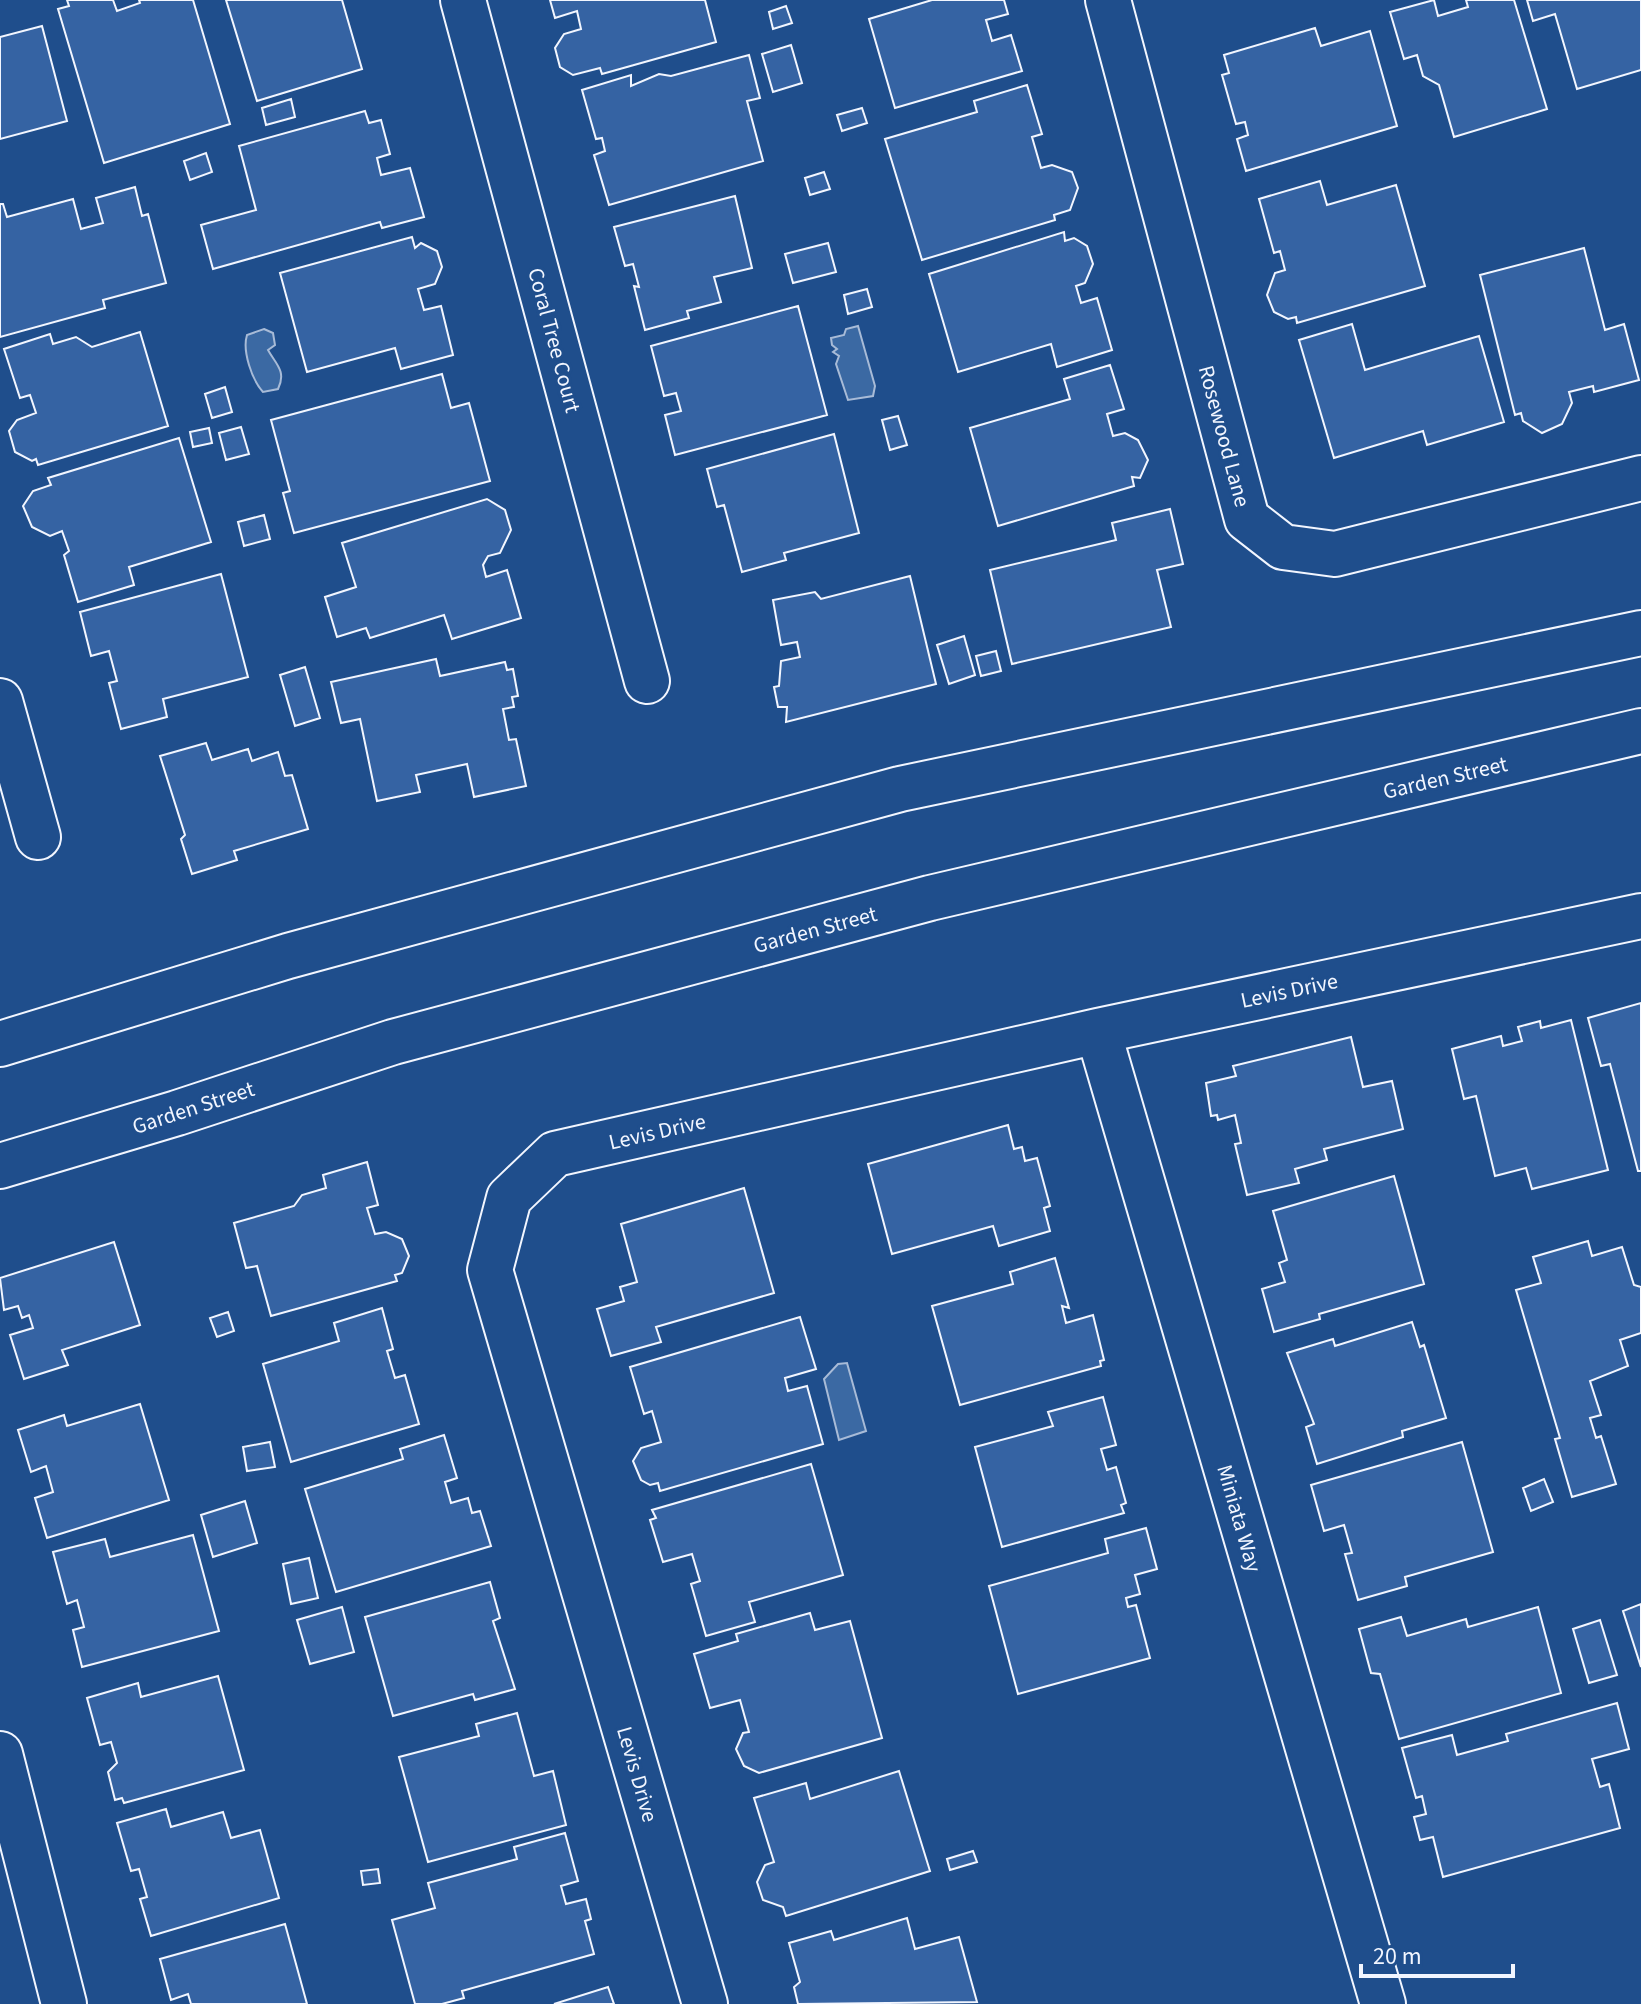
<svg xmlns="http://www.w3.org/2000/svg" width="1641" height="2004" font-family="'Source Sans 3',sans-serif">
	<style>
		.water { fill: #3b69a3; stroke: #a8bbd7; stroke-width: 2 }
		.building { fill: #3563a3; stroke: #f2f6ff; stroke-width: 2 }
		.lines { fill: none; stroke-linecap: round; stroke-linejoin: round }
		.minor-casing { stroke: #f2f6ff; stroke-width: 48 }
		.major-casing { stroke: #f2f6ff; stroke-width: 48 }
		.minor { stroke: #1f4e8c; stroke-width: 44 }
		.major { stroke: #1f4e8c; stroke-width: 44 }
		.labels { text-anchor: middle; stroke-width: 6; stroke-linejoin: round; paint-order: stroke }
		.street-label { font-size: 22px; fill: #f2f6ff; stroke: #1f4e8c }
	</style>
	<rect width="100%" height="100%" fill="#1f4e8c"/>
	<path class="water" d="M858 326 875 386 873 396 848 400 836 364 839 356 833 352 837 349 832 345 831 338 844 335 846 329Z
		M264 329 273 333 275 345 268 350C275 363 287 371 278 389L263 392C252 380 242 351 247 335Z
		M847 1363 866 1431 839 1440 824 1379 838 1364Z"/>
	<path class="building" d="M67 0H113L117 11 140 3 139 0H193L230 124 104 163 58 9 69 6Z
		M226 0H342L362 69 257 101Z
		M550 0H705L716 42 602 74 600 68 573 75 560 67 555 48 564 34 581 29 577 11 555 18Z
		M932 0H1004L1008 14 986 20 992 41 1011 35 1022 71 895 108 869 19Z
		M1434 0 1438 16 1468 7 1466 0H1514L1547 109 1454 137 1439 85 1423 76 1417 55 1404 59 1390 12Z
		M1527 0H1641V70L1577 89 1555 14 1533 21Z
		M786 6 792 23 773 29 769 12Z
		M42 26 67 121 0 139V37Z
		M1315 28 1321 46 1370 31 1397 126 1246 171 1237 139 1248 135 1245 122 1236 124 1222 75 1229 73 1224 55Z
		M791 45 802 83 773 92 762 54Z
		M749 55 760 98 747 101 763 161 609 205 594 155 605 151 602 138 596 139 582 90 631 75V86L659 74 671 76Z
		M1027 85 1042 134 1032 137 1041 168 1052 165 1072 172 1078 188 1070 210 1054 215 1055 220 922 260 885 139 977 112 974 101Z
		M291 99 295 117 266 125 262 108Z
		M862 108 867 123 842 131 837 115Z
		M365 111 369 123 381 120 390 154 377 158 381 175 410 168 424 217 382 228 380 222 213 269 201 225 256 210 239 146Z
		M206 153 212 172 190 180 184 161Z
		M824 172 830 189 810 195 805 178Z
		M1320 181 1327 205 1396 185 1425 286 1297 323 1296 317 1288 319 1274 312 1267 295 1275 273 1285 270 1280 251 1274 253 1259 199Z
		M135 187 142 216 148 214 166 283 103 300 105 308 0 337V204H3L7 217 73 199 81 229 103 223 96 198Z
		M735 196 752 268 714 277 721 302 687 311 689 318 645 330 634 286 639 287 633 264 625 266 614 227Z
		M1064 232 1065 241 1074 238 1087 246 1093 264 1085 283 1076 286 1081 303 1097 298 1112 350 1057 367 1051 344 958 372 929 274Z
		M412 237 415 248 421 243 437 251 442 267 435 284 418 289 424 310 441 306 453 355 401 369 395 348 307 372 280 273Z
		M828 243 836 272 793 283 785 254Z
		M1584 248 1605 330 1624 324 1639 380 1594 392 1593 386 1569 392 1572 403 1562 424 1542 433 1523 421 1521 413 1515 415 1480 275Z
		M867 289 872 307 848 314 844 295Z
		M798 306 827 415 675 455 665 415 681 411 676 393 664 396 651 346Z
		M1352 324 1365 370 1479 336 1504 422 1427 445 1423 431 1334 458 1299 340Z
		M140 332 168 426 38 465 36 459 32 461 15 452 9 431 17 420 36 413 30 395 20 398 4 349 50 334 53 344 76 337 92 347Z
		M1110 365 1124 409 1107 414 1113 436 1125 433 1138 440 1148 460 1140 478 1132 477 1134 486 998 526 970 428 1070 399 1064 379Z
		M442 374 451 408 469 403 490 481 294 533 283 493 290 491 271 420Z
		M225 387 232 412 212 418 205 394Z
		M898 416 907 445 890 450 882 420Z
		M241 427 249 454 226 460 219 433Z
		M209 428 212 443 193 447 190 432Z
		M834 434 859 533 784 553 786 560 742 572 724 505 717 507 707 469Z
		M179 438 211 542 129 567 134 585 78 602 64 555 69 551 62 531 50 536 32 527 23 506 33 491 51 485 48 478Z
		M487 499 505 510 511 530 500 553 488 556 483 565 486 577 507 570 521 618 452 639 444 615 370 638 366 628 337 637 325 597 356 587 342 543Z
		M1170 509 1183 564 1157 570 1171 627 1012 664 990 570 1116 540 1112 523Z
		M264 515 270 539 244 546 238 522Z
		M221 574 248 677 163 699 167 717 121 729 109 683 117 681 109 651 91 656 80 612Z
		M910 576 936 684 786 722 787 707H778L774 687 779 686 781 661 800 657 797 642 781 645 773 600 815 592 821 599Z
		M964 636 975 675 949 684 937 645Z
		M996 651 1001 671 981 676 976 656Z
		M436 659 440 676 505 662 507 670 513 669 518 696 512 697 514 707 503 709 509 740 516 739 526 786 474 797 467 764 416 775 420 792 377 801 360 719 341 723 331 682Z
		M305 667 320 718 295 726 280 675Z
		M206 743 212 760 248 749 252 761 278 752 285 776 292 775 308 829 234 851 237 860 192 874 181 839 185 835 160 756Z
		M1641 1003V1171H1638L1610 1064 1601 1066 1588 1018Z
		M1571 1020 1608 1170 1532 1189 1526 1168 1495 1176 1476 1096 1464 1099 1452 1049 1501 1036 1503 1046 1522 1041 1518 1027 1540 1021 1541 1028Z
		M1351 1037 1363 1087 1392 1081 1403 1129 1324 1149 1327 1160 1295 1169 1299 1183 1247 1195 1235 1144 1241 1143 1235 1115 1218 1120 1217 1115 1211 1116 1206 1083 1236 1076 1233 1066Z
		M1008 1125 1014 1149 1022 1147 1025 1161 1037 1158 1050 1206 1044 1208 1050 1231 999 1246 993 1226 892 1254 868 1164Z
		M367 1162 378 1205 367 1208 375 1234 386 1232 402 1239 409 1256 402 1273 395 1275 397 1281 271 1316 257 1266 246 1268 234 1223 294 1206 302 1195 326 1188 323 1175Z
		M1394 1176 1424 1284 1319 1314 1320 1319 1274 1332 1262 1289 1285 1282 1279 1263 1287 1260 1273 1211Z
		M744 1188 774 1293 656 1327 661 1342 611 1356 597 1309 624 1301 620 1287 637 1282 621 1224Z
		M1588 1241 1592 1256 1622 1247 1634 1285 1641 1287V1333L1620 1340 1628 1366 1590 1381 1601 1415 1590 1418 1596 1438 1601 1436 1616 1484 1572 1497 1555 1439 1560 1438 1516 1290 1541 1283 1533 1257Z
		M114 1242 140 1325 62 1350 68 1365 24 1379 10 1335 33 1328 29 1315 22 1318 18 1306 4 1310 0 1278Z
		M1055 1258 1069 1308 1062 1306 1066 1323 1093 1315 1104 1360 1100 1361 1101 1366 960 1405 932 1306 1013 1284 1010 1272Z
		M382 1308 393 1349 387 1351 395 1378 405 1375 419 1424 291 1462 263 1364 339 1341 334 1323Z
		M228 1312 234 1331 217 1337 210 1318Z
		M800 1317 816 1369 785 1378 788 1391 807 1386 823 1444 660 1491 658 1483 650 1485 641 1480 633 1461 641 1448 661 1442 652 1411 644 1414 630 1367Z
		M1412 1322 1420 1347 1424 1345 1446 1418 1402 1431 1403 1437 1317 1464 1306 1427 1314 1424 1287 1353 1333 1339 1335 1346Z
		M1103 1397 1116 1445 1101 1449 1107 1470 1116 1467 1126 1503 1121 1505 1124 1513 1002 1547 975 1447 1053 1426 1048 1412Z
		M140 1404 169 1500 47 1538 35 1498 53 1492 46 1466 31 1472 18 1430 64 1415 67 1426Z
		M444 1435 457 1478 445 1482 451 1503 468 1498 472 1513 480 1511 491 1546 336 1592 305 1489 403 1459 400 1449Z
		M270 1442 275 1467 247 1471 243 1447Z
		M1462 1442 1493 1552 1405 1577 1407 1586 1358 1600 1345 1554 1352 1553 1344 1525 1324 1531 1311 1485Z
		M811 1464 843 1575 749 1602 755 1622 706 1636 691 1584 700 1581 692 1554 663 1562 650 1520 656 1518 652 1510Z
		M1544 1479 1553 1502 1531 1511 1523 1488Z
		M245 1501 257 1543 213 1557 201 1515Z
		M1146 1528 1157 1569 1135 1575 1140 1594 1126 1598 1128 1607 1136 1605 1150 1658 1018 1694 989 1586 1108 1553 1105 1539Z
		M193 1535 219 1631 82 1667 73 1630 84 1627 77 1600 67 1604 53 1552 105 1539 110 1557Z
		M309 1558 318 1598 291 1604 283 1564Z
		M490 1582 500 1618 493 1621 515 1689 475 1700 473 1694 393 1716 365 1617Z
		M1641 1604V1667L1623 1611Z
		M342 1607 354 1652 310 1664 297 1620Z
		M1538 1607 1561 1693 1399 1739 1380 1674 1371 1673 1359 1629 1401 1617 1407 1636 1466 1619 1468 1627Z
		M810 1613 815 1630 850 1621 882 1738 759 1773 744 1766 736 1749 743 1733 749 1732 740 1700 710 1708 694 1654 738 1641 736 1634Z
		M1600 1620 1617 1675 1589 1683 1573 1629Z
		M218 1676 244 1770 124 1803 122 1798 115 1800 108 1772 117 1763 111 1742 100 1745 87 1698 138 1683 141 1697Z
		M1617 1703 1629 1749 1592 1759 1600 1787 1609 1784 1620 1828 1443 1877 1433 1837 1420 1840 1414 1817 1426 1814 1422 1796 1416 1798 1402 1748 1452 1735 1457 1755 1508 1741 1506 1734Z
		M517 1713 534 1776 553 1771 566 1825 428 1862 399 1757 479 1736 476 1724Z
		M899 1771 930 1871 786 1916 783 1907 763 1900 757 1882 765 1865 774 1862 754 1798 806 1783 810 1799Z
		M166 1809 171 1827 223 1812 231 1838 260 1830 279 1898 151 1936 140 1899 147 1897 139 1869 131 1871 117 1823Z
		M565 1833 578 1881 561 1886 566 1904 586 1899 591 1919 585 1921 594 1954 462 1991 464 1998 442 2004H415L392 1920 435 1908 428 1883 517 1859 514 1847Z
		M973 1851 977 1862 950 1870 947 1859Z
		M378 1869 380 1883 363 1885 361 1871Z
		M907 1918 915 1949 959 1937 977 2002 798 2004 794 1987 800 1982 789 1943 831 1931 834 1940Z
		M285 1924 307 2004H191L188 1994 171 2000 160 1959Z
		M608 1987 614 2004H554Z"/>
	<g class="lines">
		<g class="minor-casing">
			<path id="minor" d="M463 0 647 681
				M1108 0 1247 519 1283 547 1335 554 1641 478
				M0 701 38 837
				M1098 1031 1383 2004
				M0 1754 64 2004
				M705 2004 490 1270 509 1198 555 1154 1098 1031 1641 916"/>
		</g>
		<g class="major-casing">
			<path id="major" d="M0 1044 288 956 900 789 1641 633
				M0 1166 177 1113 393 1042 930 898 1641 731"/>
		</g>
		<use href="#minor" class="minor"/>
		<use href="#major" class="major"/>
	</g>
	<g class="labels">
		<g class="street-label">
			<text transform="translate(555 340) rotate(75)" y="8">Coral Tree Court</text>
			<text transform="translate(1225 436) rotate(75)" y="8">Rosewood Lane</text>
			<text transform="translate(1445 777) rotate(-13)" y="8">Garden Street</text>
			<text transform="translate(815 929) rotate(-15)" y="8">Garden Street</text>
			<text transform="translate(1289 990) rotate(-12)" y="8">Levis Drive</text>
			<text transform="translate(193 1107) rotate(-18)" y="8">Garden Street</text>
			<text transform="translate(657 1131) rotate(-13)" y="8">Levis Drive</text>
			<text transform="translate(1240 1518) rotate(74)" y="8">Miniata Way</text>
			<text transform="translate(638 1774) rotate(74)" y="8">Levis Drive</text>
		</g>
	</g>
	<path d="M1361 1964v12h152v-12" fill="none" stroke="#f2f6ff" stroke-width="4"/>
	<text x="1373" y="1964" font-size="24" fill="#f2f6ff" stroke="#1f4e8c" stroke-width="6" paint-order="stroke">20 m</text>
</svg>
